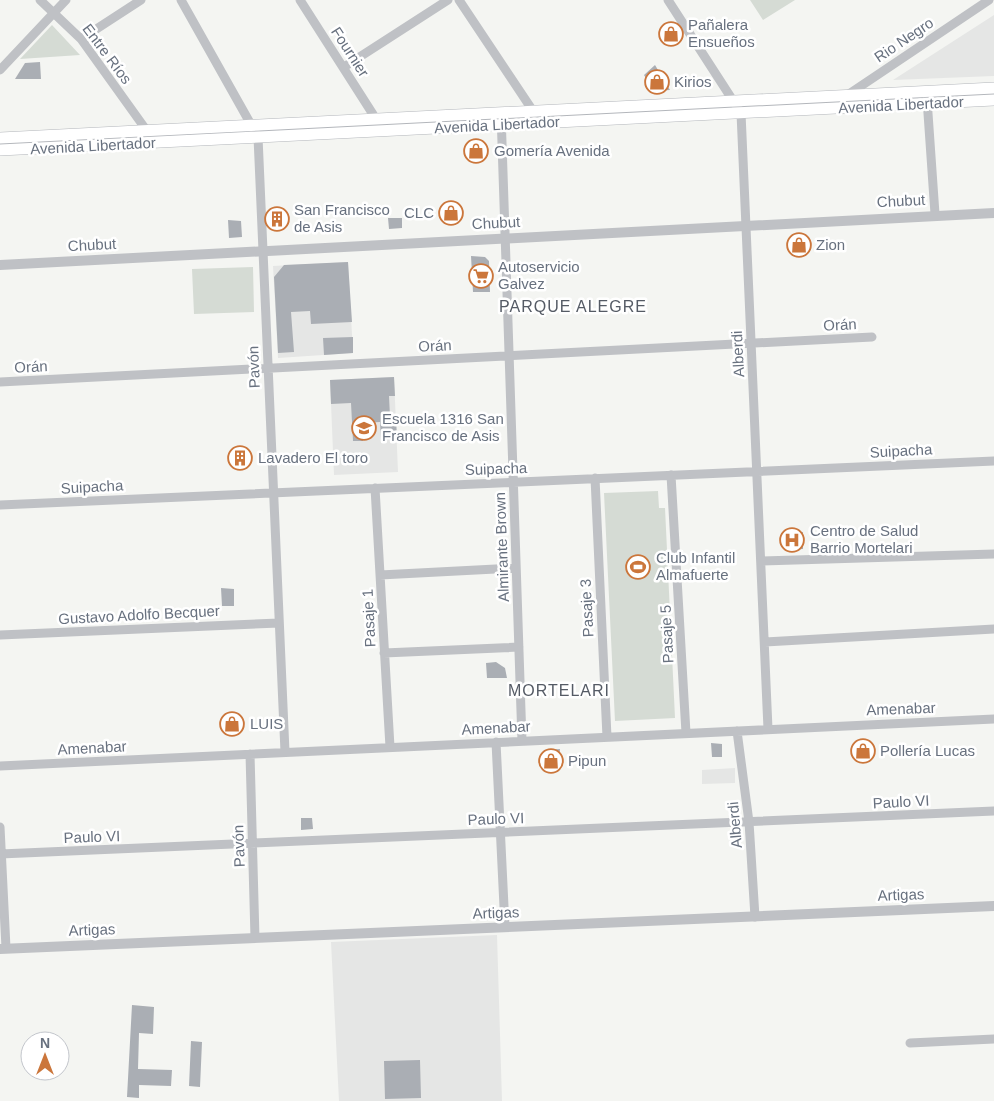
<svg xmlns="http://www.w3.org/2000/svg" width="994" height="1101" font-family="Arial,sans-serif">
	<style>
		.built { fill: #e5e6e5 }
		.green { fill: #d5dbd4 }
		.building { fill: #aaaeb4 }
		.lines { fill: none; stroke-linecap: round; stroke-linejoin: round }
		.secondary-casing { stroke: #b3b6bb; stroke-width: 12 }
		.minor { stroke: #bfc1c5; stroke-width: 9 }
		.tertiary { stroke: #bfc1c5; stroke-width: 10 }
		.secondary { stroke: #fff; stroke-width: 11 }
		.labels { text-anchor: middle; stroke-width: 5; stroke-linejoin: round; paint-order: stroke }
		.poi-label { font-size: 15px; fill: #68717f; stroke: #fff; text-anchor: start }
		.street-label { font-size: 15px; fill: #68717f; stroke: #fff }
		.neighbourhood-label { font-size: 16px; letter-spacing: 1px; fill: #555b65; stroke: #fff }
	</style>
	<rect width="100%" height="100%" fill="#f4f5f2"/>
	<path class="built" d="M994 15V76L893 80Z
		M348 262 353 353 278 358 273 266Z
		M394 377 398 472 334 475 330 380Z
		M735 768V783L702 784V770Z
		M497 935 502 1101H339L331 942Z"/>
	<path class="green" d="M750 0H795L763 20Z
		M52 25 80 55 20 59Z
		M253 267 254 312 194 314 192 269Z
		M658 491 659 508H665L675 718 615 721 604 493Z"/>
	<path class="building" d="M673 25 681 36 668 42 661 33Z
		M40 62 41 79H15L25 63Z
		M655 65 670 90 654 91 644 75Z
		M467 144 484 145 485 159 468 158Z
		M447 202 455 203 456 225 447 224Z
		M271 212H281L284 227H271Z
		M388 218H402V228L389 229Z
		M228 220 241 221 242 237 229 238Z
		M791 236 806 237V253L792 255Z
		M471 256 485 257 489 261 490 292H473Z
		M348 262 352 322 311 324 310 311 291 312 294 352 278 353 274 277 284 265Z
		M353 337V353L324 355 323 338Z
		M394 377 395 396H389L390 417H396L397 439 381 440 380 422 363 423V441H353L351 403 331 404 330 380Z
		M229 452H250L251 464 231 463Z
		M803 532V549L787 550 781 543V533Z
		M221 588 234 589V606H222Z
		M496 662 505 668 507 678H487L486 663Z
		M227 716H238V731L227 732Z
		M867 742 868 758 858 759 857 743Z
		M711 743 722 744V757H712Z
		M560 749 558 771 545 772 544 750Z
		M301 818H312L313 829 301 830Z
		M132 1005 154 1007 153 1034 139 1033 138 1069 172 1070 171 1086 139 1085V1098L127 1097Z
		M191 1041 202 1042 200 1087 189 1086Z
		M420 1060 421 1098 385 1099 384 1061Z"/>
	<g class="lines">
		<g class="secondary-casing">
			<path id="secondary" d="M0 138 994 88
				M0 150 994 100"/>
		</g>
		<path class="minor" d="M40 0 81 39 147 131
			M181 0 258 137 285 752
			M300 0 376 119
			M459 0 533 111V115
			M668 0 741 113 768 729
			M81 39 141 0
			M344 67 448 0
			M0 70 66 0
			M846 96 989 0
			M927 99 935 214
			M501 113 522 741
			M0 382 872 337
			M671 475 686 733
			M595 478 607 737
			M375 488 390 747
			M0 505 994 461
			M761 561 994 554
			M380 575 516 568
			M0 635 279 623
			M765 642 994 629
			M384 653 519 647
			M737 731 749 822 755 917
			M496 742 505 927
			M250 754 255 938
			M0 766 994 719
			M0 827 6 948
			M0 854 994 811
			M910 1043 994 1039"/>
		<path class="tertiary" d="M0 265 994 213
			M0 949 994 906"/>
		<use href="#secondary" class="secondary"/>
	</g>
	<defs>
		<g id="shop-ring" transform="scale(1.25)"><circle r="9.5" fill="#fff" stroke="#cb763b" stroke-width="1.5"/><path d="M-5-2.5h2.3a2.7 3.5 0 0 1 5.4 0H5L5.5 6h-11ZM-1.5-2.5h3a1.5 2.3 0 0 0-3 0Z" fill="#cb763b"/></g>
		<g id="building-ring" transform="scale(1.25)"><circle r="9.5" fill="#fff" stroke="#cb763b" stroke-width="1.5"/><path d="M-4-6H4V6H1V3H-1V6H-4ZM-2.5-4.3h1.7v1.8h-1.7ZM.8-4.3h1.7v1.8H.8ZM-2.5-1h1.7V.8h-1.7ZM.8-1h1.7V.8H.8Z" fill="#cb763b"/></g>
		<g id="supermarket-ring" transform="scale(1.25)"><circle r="9.5" fill="#fff" stroke="#cb763b" stroke-width="1.5"/><path d="M-6-5.5h2.5l.6 2H6L4.5 2H-2.5L-4.4-4H-6ZM-1.5 3.2a1.3 1.3 0 1 0 .1 0ZM3 3.2a1.3 1.3 0 1 0 .1 0Z" fill="#cb763b"/></g>
		<g id="school-ring" transform="scale(1.25)"><circle r="9.5" fill="#fff" stroke="#cb763b" stroke-width="1.5"/><path d="M0-5L7-2L0 1L-7-2ZM-4 1L0 2.5L4 1V4Q0 6-4 4Z" fill="#cb763b"/></g>
		<g id="hospital-ring" transform="scale(1.25)"><circle r="9.5" fill="#fff" stroke="#cb763b" stroke-width="1.5"/><path d="M-5-5h3v3.5h4V-5h3V5h-3V1.5h-4V5h-3Z" fill="#cb763b"/></g>
		<g id="stadium-ring" transform="scale(1.25)"><circle r="9.5" fill="#fff" stroke="#cb763b" stroke-width="1.5"/><path d="M0-5a6.5 5 0 1 0 0 10a6.5 5 0 1 0 0-10ZM-3.5-1.8h7v3.6h-7Z" fill="#cb763b"/></g>
	</defs>
	<g fill-rule="evenodd">
		<use href="#shop-ring" x="671" y="34"/>
		<use href="#shop-ring" x="657" y="82"/>
		<use href="#shop-ring" x="476" y="151"/>
		<use href="#shop-ring" x="451" y="213"/>
		<use href="#building-ring" x="277" y="219"/>
		<use href="#shop-ring" x="799" y="245"/>
		<use href="#supermarket-ring" x="481" y="276"/>
		<use href="#school-ring" x="364" y="428"/>
		<use href="#building-ring" x="240" y="458"/>
		<use href="#hospital-ring" x="792" y="540"/>
		<use href="#stadium-ring" x="638" y="567"/>
		<use href="#shop-ring" x="232" y="724"/>
		<use href="#shop-ring" x="863" y="751"/>
		<use href="#shop-ring" x="551" y="761"/>
	</g>
	<g class="labels">
		<g class="poi-label">
			<text x="688" y="30">Pañalera<tspan x="688" dy="17">Ensueños</tspan></text>
			<text x="674" y="87">Kirios</text>
			<text x="494" y="156">Gomería Avenida</text>
			<text x="294" y="215">San Francisco<tspan x="294" dy="17">de Asis</tspan></text>
			<text x="434" y="218" text-anchor="end">CLC</text>
			<text x="816" y="250">Zion</text>
			<text x="498" y="272">Autoservicio<tspan x="498" dy="17">Galvez</tspan></text>
			<text x="382" y="424">Escuela 1316 San<tspan x="382" dy="17">Francisco de Asis</tspan></text>
			<text x="258" y="463">Lavadero El toro</text>
			<text x="810" y="536">Centro de Salud<tspan x="810" dy="17">Barrio Mortelari</tspan></text>
			<text x="656" y="563">Club Infantil<tspan x="656" dy="17">Almafuerte</tspan></text>
			<text x="250" y="729">LUIS</text>
			<text x="880" y="756">Pollería Lucas</text>
			<text x="568" y="766">Pipun</text>
		</g>
		<g class="street-label">
			<text transform="translate(904 40) rotate(-34)" y="5">Rio Negro</text>
			<text transform="translate(350 52) rotate(57)" y="5">Fournier</text>
			<text transform="translate(107 54) rotate(53)" y="5">Entre Ríos</text>
			<text transform="translate(901 105) rotate(-3)" y="5">Avenida Libertador</text>
			<text transform="translate(497 125) rotate(-3)" y="5">Avenida Libertador</text>
			<text transform="translate(93 146) rotate(-3)" y="5">Avenida Libertador</text>
			<text transform="translate(901 201) rotate(-3)" y="5">Chubut</text>
			<text transform="translate(496 223) rotate(-3)" y="5">Chubut</text>
			<text transform="translate(92 245) rotate(-3)" y="5">Chubut</text>
			<text transform="translate(840 325) rotate(-3)" y="5">Orán</text>
			<text transform="translate(435 346) rotate(-3)" y="5">Orán</text>
			<text transform="translate(738 354) rotate(-93)" y="5">Alberdi</text>
			<text transform="translate(31 367) rotate(-3)" y="5">Orán</text>
			<text transform="translate(254 367) rotate(-92)" y="5">Pavón</text>
			<text transform="translate(901 451) rotate(-3)" y="5">Suipacha</text>
			<text transform="translate(496 469) rotate(-2)" y="5">Suipacha</text>
			<text transform="translate(92 487) rotate(-3)" y="5">Suipacha</text>
			<text transform="translate(502 547) rotate(-92)" y="5">Almirante Brown</text>
			<text transform="translate(587 608) rotate(-93)" y="5">Pasaje 3</text>
			<text transform="translate(139 615) rotate(-3)" y="5">Gustavo Adolfo Becquer</text>
			<text transform="translate(369 618) rotate(-93)" y="5">Pasaje 1</text>
			<text transform="translate(667 634) rotate(-93)" y="5">Pasaje 5</text>
			<text transform="translate(901 709) rotate(-2)" y="5">Amenabar</text>
			<text transform="translate(496 728) rotate(-3)" y="5">Amenabar</text>
			<text transform="translate(92 748) rotate(-3)" y="5">Amenabar</text>
			<text transform="translate(901 802) rotate(-3)" y="5">Paulo VI</text>
			<text transform="translate(496 819) rotate(-2)" y="5">Paulo VI</text>
			<text transform="translate(735 825) rotate(-95)" y="5">Alberdi</text>
			<text transform="translate(92 837) rotate(-2)" y="5">Paulo VI</text>
			<text transform="translate(239 846) rotate(-92)" y="5">Pavón</text>
			<text transform="translate(901 895) rotate(-2)" y="5">Artigas</text>
			<text transform="translate(496 913) rotate(-2)" y="5">Artigas</text>
			<text transform="translate(92 930) rotate(-2)" y="5">Artigas</text>
		</g>
		<g class="neighbourhood-label">
			<text x="573" y="312">PARQUE ALEGRE</text>
			<text x="559" y="696">MORTELARI</text>
		</g>
	</g>
	<g transform="translate(45 1056)"><circle r="24" fill="#ffffff" stroke="#c3c6cc"/>
	<path d="M0-4L9 19L0 12L-9 19Z" fill="#cb763b"/>
	<text y="-8" font-size="14" font-weight="bold" text-anchor="middle" fill="#68717f">N</text>
	</g>
</svg>
